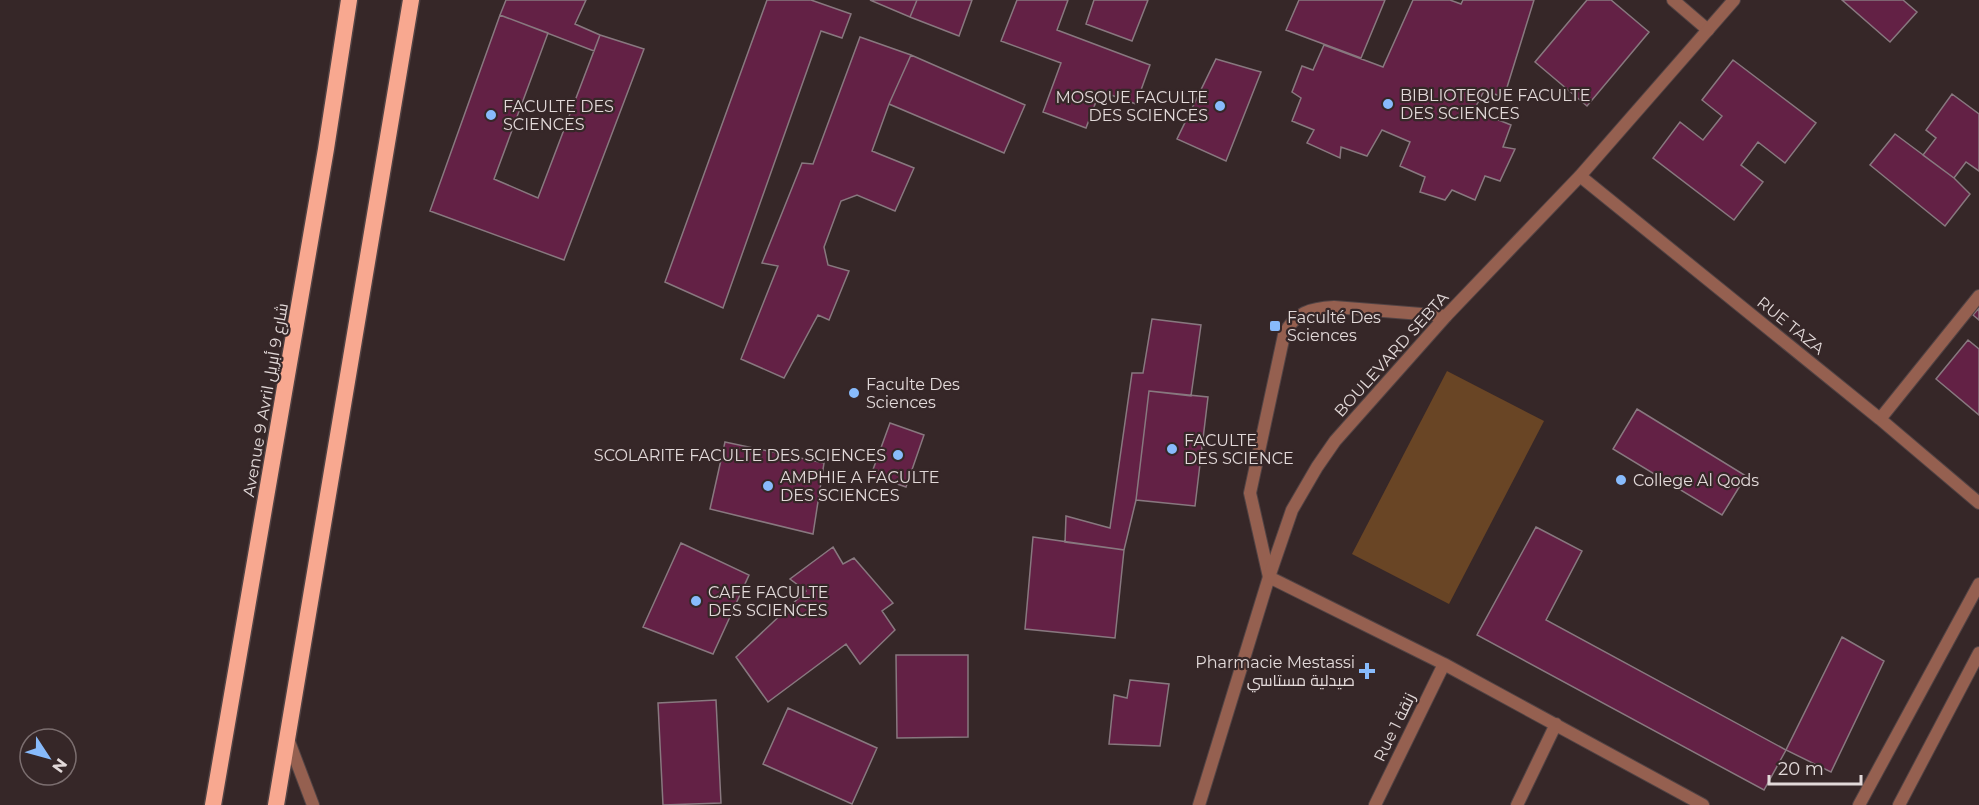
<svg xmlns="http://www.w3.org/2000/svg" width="1979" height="805" font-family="Montserrat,Cairo,sans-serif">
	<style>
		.green { fill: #694525 }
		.building { fill: #632145; stroke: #88787f; stroke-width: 1.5 }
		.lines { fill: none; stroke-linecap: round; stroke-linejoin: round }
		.service-casing { stroke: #524344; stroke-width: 14 }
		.minor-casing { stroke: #524344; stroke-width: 14 }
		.trunk-casing { stroke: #524344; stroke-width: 19 }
		.service { stroke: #956050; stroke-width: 12 }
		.minor { stroke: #956050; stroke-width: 12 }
		.trunk { stroke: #f8a890; stroke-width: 16 }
		.poi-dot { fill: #88bbfc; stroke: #362728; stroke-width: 2 }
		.labels { text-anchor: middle; stroke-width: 4.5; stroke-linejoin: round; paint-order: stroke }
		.poi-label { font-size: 16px; fill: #e2d9d9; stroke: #362728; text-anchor: start }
		.street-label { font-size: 16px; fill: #e2d9d9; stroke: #362728 }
	</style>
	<rect width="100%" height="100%" fill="#362728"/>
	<path class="green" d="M1447 371 1544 421 1449 604 1352 554Z"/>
	<path class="building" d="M506 0H586L575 24 600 35 594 51 500 15Z
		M767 0H811L851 14 842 38 821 31 723 308 665 282Z
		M870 0H917L910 17Z
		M917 0H972L959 36 910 17Z
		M1017 0H1068L1057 30 1150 65 1136 104 1100 91 1086 128 1043 112 1061 63 1001 41Z
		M1094 0H1148L1132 41 1086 24Z
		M1299 0H1385L1361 58 1286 30Z
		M1413 0H1450L1461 4 1463 0H1534L1504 97 1484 91 1474 110 1511 125 1503 147 1515 149 1500 181 1485 176 1475 200 1452 190 1445 200 1420 192 1425 177 1400 166 1410 142 1382 130 1367 156 1341 147 1340 158 1307 143 1314 130 1292 121 1301 98 1292 92 1302 66 1313 70 1324 45 1383 67Z
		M1587 0H1611L1649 32 1587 106 1535 62Z
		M1842 0H1903L1917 12 1890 42Z
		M500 15 548 33 494 179 538 198 600 35 644 49 564 260 430 211Z
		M860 37 911 55 889 104 872 151 914 168 895 211 857 195 841 201 824 247 828 265 849 271 829 320 818 315 784 378 741 359 778 266 762 263 802 163 813 164Z
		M911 55 1025 105 1004 153 889 104Z
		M1216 59 1261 72 1226 161 1177 139Z
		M1733 60 1816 123 1785 163 1758 142 1741 165 1763 182 1734 220 1653 158 1680 122 1703 140 1722 116 1702 100Z
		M1952 94 1979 114V171L1966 162 1954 178 1923 155 1936 138 1926 130Z
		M1895 134 1954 178 1970 194 1945 226 1870 165Z
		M1979 308V320L1973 315Z
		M1152 319 1201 325 1191 396 1149 391 1136 500 1124 550 1065 542 1066 516 1110 528 1132 373H1143Z
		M1968 340 1979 349V415L1936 379Z
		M1149 391 1208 397 1195 506 1136 500Z
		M1637 409 1746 476 1722 515 1613 449Z
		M890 423 924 435 906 487 871 475Z
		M725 442 824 463 813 534 710 509Z
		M1536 527 1582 551 1546 620 1786 750 1764 790 1477 635Z
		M1033 537 1124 550 1115 638 1025 629Z
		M681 543 749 575 713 654 643 627Z
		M833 547 843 564 854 558 893 603 882 611 895 630 860 664 846 644 768 702 736 657 806 591 790 579Z
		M1842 637 1884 661 1831 772 1786 750Z
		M896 655H968V737L897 738Z
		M1130 680 1169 684 1160 746 1109 744 1114 695 1127 698Z
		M716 700 721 803 663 805 658 703Z
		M788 708 877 748 852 804 763 764Z"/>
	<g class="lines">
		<g class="service-casing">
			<path id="service" d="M1673 0 1708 30
				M1269 577 1250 493 1284 335C1294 313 1311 308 1334 307L1446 316"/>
		</g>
		<g class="minor-casing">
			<path id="minor" d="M1580 176 1880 419 1979 503
				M1880 419 1979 296
				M1269 577 1444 664 1703 805
				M288 739 313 805
				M1199 805 1269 577 1292 510 1317 467 1335 441 1446 316 1580 176 1734 0
				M1375 805 1444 664
				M1517 805 1556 724
				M1859 805 1979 584
				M1899 805 1979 653"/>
		</g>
		<g class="trunk-casing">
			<path id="trunk" d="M213 805 326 149 349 0
				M276 805 411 0"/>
		</g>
		<use href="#service" class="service"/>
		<use href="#minor" class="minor"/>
		<use href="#trunk" class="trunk"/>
	</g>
	<g class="poi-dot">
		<circle cx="1388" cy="104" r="6"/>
		<circle cx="1220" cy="106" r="6"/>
		<circle cx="491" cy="115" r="6"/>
		<rect x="1269" y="320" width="12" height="12" rx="3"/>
		<circle cx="854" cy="393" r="6"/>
		<circle cx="1172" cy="449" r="6"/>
		<circle cx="898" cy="455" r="6"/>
		<circle cx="1621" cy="480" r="6"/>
		<circle cx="768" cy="486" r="6"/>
		<circle cx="696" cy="601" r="6"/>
		<path d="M1364 662h6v6h6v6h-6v6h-6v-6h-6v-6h6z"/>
	</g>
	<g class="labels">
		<g class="poi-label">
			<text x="1400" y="101">BIBLIOTEQUE FACULTE<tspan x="1400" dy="18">DES SCIENCES</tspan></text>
			<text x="1208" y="103" text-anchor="end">MOSQUE FACULTE<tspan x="1208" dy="18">DES SCIENCES</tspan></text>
			<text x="503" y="112">FACULTE DES<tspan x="503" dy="18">SCIENCES</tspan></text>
			<text x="1287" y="323">Faculté Des<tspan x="1287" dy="18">Sciences</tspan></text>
			<text x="866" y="390">Faculte Des<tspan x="866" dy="18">Sciences</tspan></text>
			<text x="1184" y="446">FACULTE<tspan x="1184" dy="18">DES SCIENCE</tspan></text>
			<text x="886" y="461" text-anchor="end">SCOLARITE FACULTE DES SCIENCES</text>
			<text x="780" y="483">AMPHIE A FACULTE<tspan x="780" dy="18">DES SCIENCES</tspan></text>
			<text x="1633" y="486">College Al Qods</text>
			<text x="708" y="598">CAFE FACULTE<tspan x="708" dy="18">DES SCIENCES</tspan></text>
			<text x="1355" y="668" text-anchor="end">Pharmacie Mestassi<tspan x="1355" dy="18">صيدلية مستاسي</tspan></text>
		</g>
		<g class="street-label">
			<text transform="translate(1791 325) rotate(39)" y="6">RUE TAZA</text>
			<text transform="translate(1391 354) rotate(-48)" y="6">BOULEVARD SEBTA</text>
			<text transform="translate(265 400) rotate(-80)" y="6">Avenue 9 Avril شارع 9 أبريل</text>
			<text transform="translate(1394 727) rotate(-64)" y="6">Rue 1 زنقة</text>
		</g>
	</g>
	<g transform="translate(48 757) rotate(126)"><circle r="28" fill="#362728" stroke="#7b6e6f" stroke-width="1.5"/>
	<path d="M0-4.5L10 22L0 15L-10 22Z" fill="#88bbfc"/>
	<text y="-9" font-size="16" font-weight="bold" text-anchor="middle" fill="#e2d9d9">N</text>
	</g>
	<path d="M1769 775v9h92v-9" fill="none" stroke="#e2d9d9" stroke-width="3"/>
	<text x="1778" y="775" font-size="18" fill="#e2d9d9" stroke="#362728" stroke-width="4.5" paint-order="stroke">20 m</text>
</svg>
